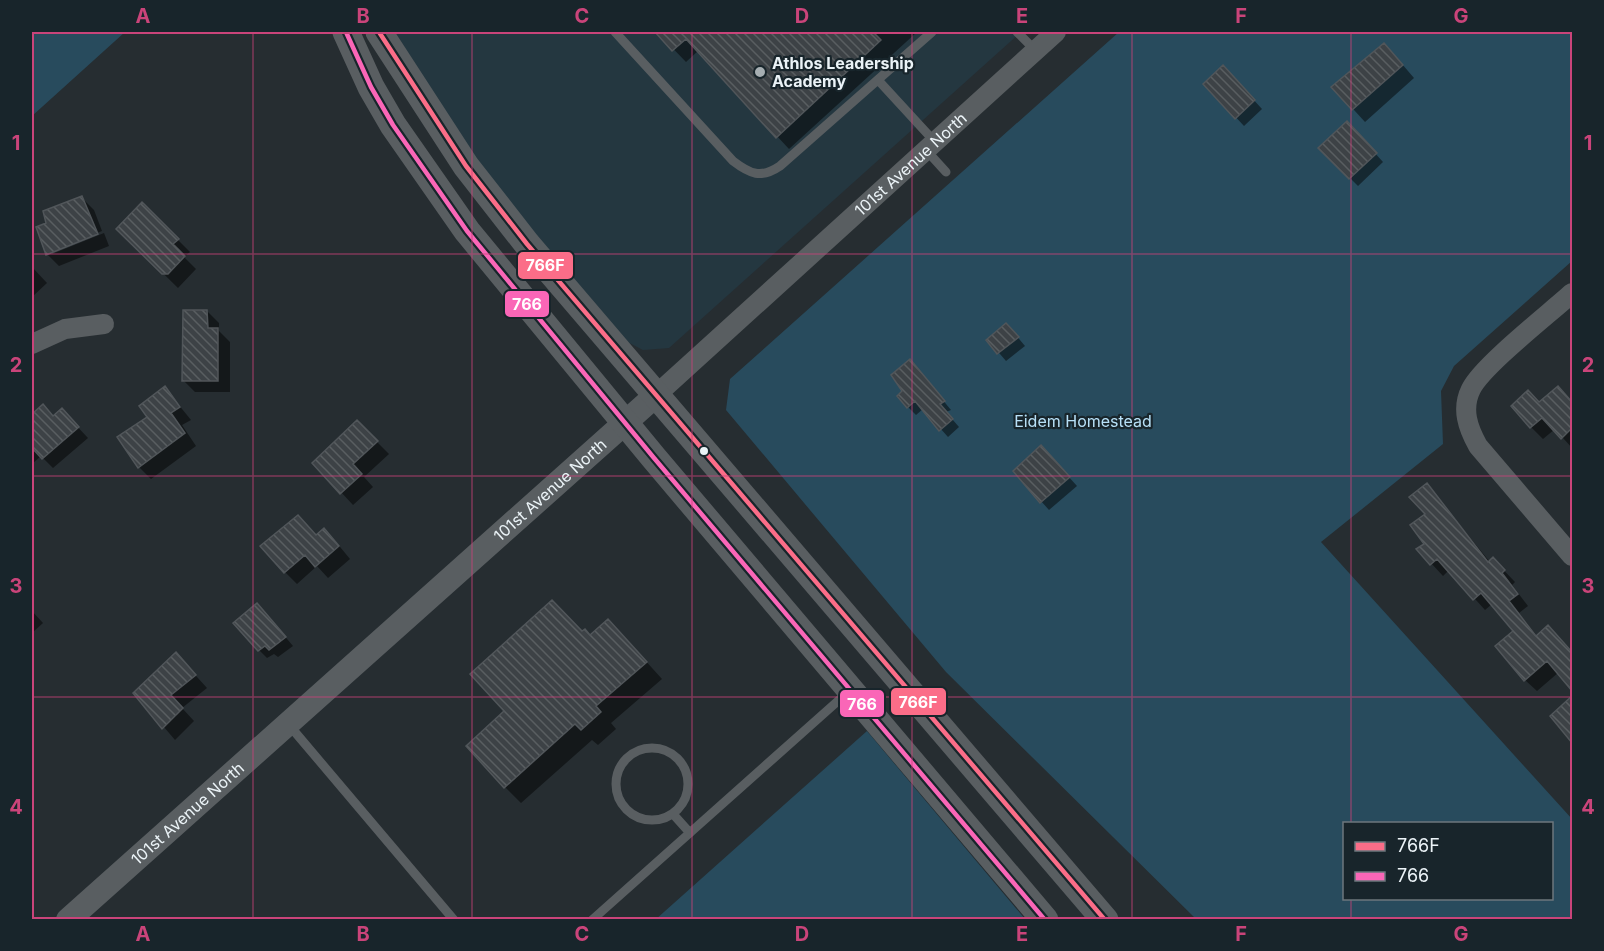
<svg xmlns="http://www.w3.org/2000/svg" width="1604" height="951" font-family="Inter,sans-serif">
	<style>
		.built { fill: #243740 }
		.park { fill: #284b5d; fill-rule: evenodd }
		.shadow { fill: #0007 }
		.building { fill: url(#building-back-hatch); stroke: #51565a; stroke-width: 1.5 }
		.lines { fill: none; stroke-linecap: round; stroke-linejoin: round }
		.service { stroke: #595e61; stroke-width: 9 }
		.minor { stroke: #595e61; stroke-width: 20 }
		.tertiary { stroke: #595e61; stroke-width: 24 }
		.secondary { stroke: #595e61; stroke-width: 27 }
		.bus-1-casing { stroke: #18252b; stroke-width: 9 }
		.bus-2-casing { stroke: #18252b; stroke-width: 9 }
		.bus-1 { stroke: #fb6d88; stroke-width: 4.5 }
		.bus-2 { stroke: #fa66b7; stroke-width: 4.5 }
		.grid { fill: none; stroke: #ca447a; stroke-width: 1.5; stroke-opacity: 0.55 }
		.poi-dot { fill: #a6aeb2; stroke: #18252b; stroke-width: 2 }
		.bus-dot { fill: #ebf3f7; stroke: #18252b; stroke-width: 2 }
		.labels { text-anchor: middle; stroke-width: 4.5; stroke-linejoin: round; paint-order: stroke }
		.poi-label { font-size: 16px; font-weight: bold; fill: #ebf3f7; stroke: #18252b; text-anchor: start }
		.street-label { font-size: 16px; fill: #ebf3f7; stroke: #18252b }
		.park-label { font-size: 16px; fill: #b7e0f7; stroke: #18252b }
		.line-badge { stroke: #18252b; stroke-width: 2 }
		.badge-label { font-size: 16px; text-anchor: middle; font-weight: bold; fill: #fff }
		.neatline { fill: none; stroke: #ca447a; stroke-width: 2 }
		.grid-label { font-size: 20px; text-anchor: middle; font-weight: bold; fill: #ca447a }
	</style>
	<defs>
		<pattern id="building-back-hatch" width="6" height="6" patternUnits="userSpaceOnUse" patternTransform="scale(1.5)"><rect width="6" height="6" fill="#3d4246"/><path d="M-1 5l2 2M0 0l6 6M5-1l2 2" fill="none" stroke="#595e61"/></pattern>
	</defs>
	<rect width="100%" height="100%" fill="#262d31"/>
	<path class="built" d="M395 32H1021L669 348 643 350 614 335 464 144Z"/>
	<path class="park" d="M32 32H125L32 116Z
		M1119 32H1572V261L1454 366 1441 391 1443 444 1321 542 1572 819V919H1196L946 672 726 410 730 379ZM1344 824H1552V898H1344Z
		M867 731 1025 919 655 920Z"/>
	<path class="shadow" d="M657 32H917L789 149 698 51 686 62Z
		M1396 57 1414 78 1365 122 1333 87Z
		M1231 75 1262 109 1244 126 1205 84Z
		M1355 131 1383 162 1358 186 1320 148Z
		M81 197 94 210 102 231 52 251V254L104 233 109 246 59 266 47 254 48 224Z
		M142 204 190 252 184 257 196 269 178 288 118 229Z
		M32 267 47 283 32 297Z
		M207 311 219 323V331L230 342V392H195L183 380Z
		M1014 333 1025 346 1006 361 988 340Z
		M917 369 951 410 946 412 959 427 948 437 923 409 916 415 908 407 904 391Z
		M165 388 191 420 182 425 196 446 151 479 139 467 149 417Z
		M1558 388 1572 403V448L1555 429 1543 439 1531 427 1540 404Z
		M43 406 54 417 72 421 88 438 53 468 41 456 32 464V416Z
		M357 422 389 454 364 477 373 487 353 505 314 463Z
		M1049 455 1077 486 1049 510 1015 472Z
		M1427 485 1490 562 1493 559 1515 582 1512 585 1528 606 1519 613 1537 636 1548 627 1572 654V689L1559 672 1537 691 1525 680 1516 631 1492 604 1485 610 1449 570 1443 576 1419 550 1426 544Z
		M317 536 336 542 350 559 328 578 317 566 297 584 285 572Z
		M32 611 43 623 32 633Z
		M265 613 293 646 278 657 274 654 267 658 259 650Z
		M582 633 590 637H624L662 679 611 723 616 729 598 745 592 740 521 803 505 787 506 711Z
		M188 667 207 688 182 708 194 721 175 740 135 693Z
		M1572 698V740L1553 716Z"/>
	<path class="building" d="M655 32H873L881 40 776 138 686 39 672 51Z
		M1384 43 1403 65 1352 110 1331 87Z
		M1223 65 1255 100 1235 119 1203 84Z
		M1347 121 1377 153 1349 179 1318 148Z
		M82 196 98 234 46 255 36 227 46 223 43 211Z
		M142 202 179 239 173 244 185 256 168 274H162L116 229Z
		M183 310H207L208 328H218V381H182Z
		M1006 323 1019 337 997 354 986 340Z
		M910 359 945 401 940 404 953 419 939 431 915 401 907 408 897 396 902 391 891 375Z
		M165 386 180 407 171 413 185 433 138 468 117 437 147 417 139 406Z
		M1558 386 1572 402V428L1561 439 1542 418 1530 428 1511 406 1528 390 1539 402Z
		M43 404 53 416 62 408 79 427 42 459 32 448V414Z
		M357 420 378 441 353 464 362 474 340 494 312 463Z
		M1041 445 1070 477 1040 503 1013 471Z
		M1427 483 1488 562 1493 557 1505 570 1502 573 1518 594 1509 601 1536 636 1548 625 1572 652V691L1547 661 1524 681 1495 646 1513 631 1481 593 1473 600 1437 559 1430 565 1416 549 1424 544 1410 525 1425 514 1409 497Z
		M298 515 316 535 324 528 339 546 315 567 305 555 284 573 260 546Z
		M552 600 582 631 585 629 590 635 608 619 647 662 596 706 601 712 581 730 575 724 504 788 466 746 504 711 470 674Z
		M257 603 286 637 269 650 265 646 258 651 233 623Z
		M176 652 196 675 171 695 183 708 162 729 133 693Z
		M1572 696V743L1550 716Z"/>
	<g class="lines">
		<path class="service" d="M615 32 733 161C750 174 761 179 780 166L932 32
			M1017 32 1035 50
			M878 80 935 142
			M926 150 946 172
			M289 725 454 920
			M616 784a36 36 0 1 1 72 0a36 36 0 1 1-72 0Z
			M673 814 690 833
			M592 920 848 692"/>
		<g class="minor">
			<path d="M1572 293C1550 313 1482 366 1471 389 1461 409 1468 428 1478 446L1572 556"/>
			<path d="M32 344 65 329 104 324"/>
			<path id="s1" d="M655 396 1056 32"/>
		</g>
		<path class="tertiary" id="s2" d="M68 920 655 396"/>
		<path class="secondary" d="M346 32 371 87 393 125 467 231 654 458 1045 920
			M379 32 466 166 527 244 1105 920"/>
		<g class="bus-1-casing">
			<path id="bus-1" d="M379 32 466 166 527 244 1105 920"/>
		</g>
		<g class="bus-2-casing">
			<path id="bus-2" d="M346 32 371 87 393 125 467 231 654 458 1045 920"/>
		</g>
		<use href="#bus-1" class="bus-1"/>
		<use href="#bus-2" class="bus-2"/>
	</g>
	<path class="grid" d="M253 32V920M472 32V920M692 32V920M912 32V920M1132 32V920M1351 32V824M32 254H1572M32 476H1572M32 697H1572M1351 898V920"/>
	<circle class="poi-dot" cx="760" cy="72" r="6"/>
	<circle class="bus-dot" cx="704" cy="451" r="5"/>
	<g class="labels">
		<g class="poi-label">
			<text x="772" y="69">Athlos Leadership<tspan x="772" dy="18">Academy</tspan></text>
		</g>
		<g class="street-label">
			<text dy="6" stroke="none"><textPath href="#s1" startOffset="345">101st Avenue North</textPath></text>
			<text dy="6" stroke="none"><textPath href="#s2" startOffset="646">101st Avenue North</textPath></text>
			<text dy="6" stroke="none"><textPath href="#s2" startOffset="160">101st Avenue North</textPath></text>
		</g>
		<g class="park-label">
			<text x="1083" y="427">Eidem Homestead</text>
		</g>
	</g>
	<g class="line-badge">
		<rect x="517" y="251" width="57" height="29" rx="6" fill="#fb6d88"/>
		<rect x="504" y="290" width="46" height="28" rx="6" fill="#fa66b7"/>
		<rect x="890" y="687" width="57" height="29" rx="6" fill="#fb6d88"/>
		<rect x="839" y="689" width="46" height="29" rx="6" fill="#fa66b7"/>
	</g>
	<g class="badge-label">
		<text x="545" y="271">766F</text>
		<text x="527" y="310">766</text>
		<text x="918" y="708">766F</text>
		<text x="862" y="710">766</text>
	</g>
	<rect width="1604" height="951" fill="none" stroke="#18252b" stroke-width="66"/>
	<rect x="1343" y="822" width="210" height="78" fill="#18252b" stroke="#6c777d" stroke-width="1.5"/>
	<rect x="1355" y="842" width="30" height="9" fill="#fb6d88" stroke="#6c777d" stroke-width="1.5"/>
	<text x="1397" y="852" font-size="18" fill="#ebf3f7">766F</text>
	<rect x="1355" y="872" width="30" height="9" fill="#fa66b7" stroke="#6c777d" stroke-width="1.5"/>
	<text x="1397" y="882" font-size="18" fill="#ebf3f7">766</text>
	<rect x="33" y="33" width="1538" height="885" class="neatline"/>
	<g class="grid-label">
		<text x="143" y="23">A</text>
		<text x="363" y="23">B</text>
		<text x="582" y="23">C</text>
		<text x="802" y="23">D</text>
		<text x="1022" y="23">E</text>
		<text x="1241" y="23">F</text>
		<text x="1461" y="23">G</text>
		<text x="16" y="150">1</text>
		<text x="1588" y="150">1</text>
		<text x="16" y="372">2</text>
		<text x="1588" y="372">2</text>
		<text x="16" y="593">3</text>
		<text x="1588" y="593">3</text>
		<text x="16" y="814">4</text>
		<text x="1588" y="814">4</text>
		<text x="143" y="941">A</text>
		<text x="363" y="941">B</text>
		<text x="582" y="941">C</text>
		<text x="802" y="941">D</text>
		<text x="1022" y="941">E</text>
		<text x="1241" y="941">F</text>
		<text x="1461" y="941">G</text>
	</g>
</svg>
